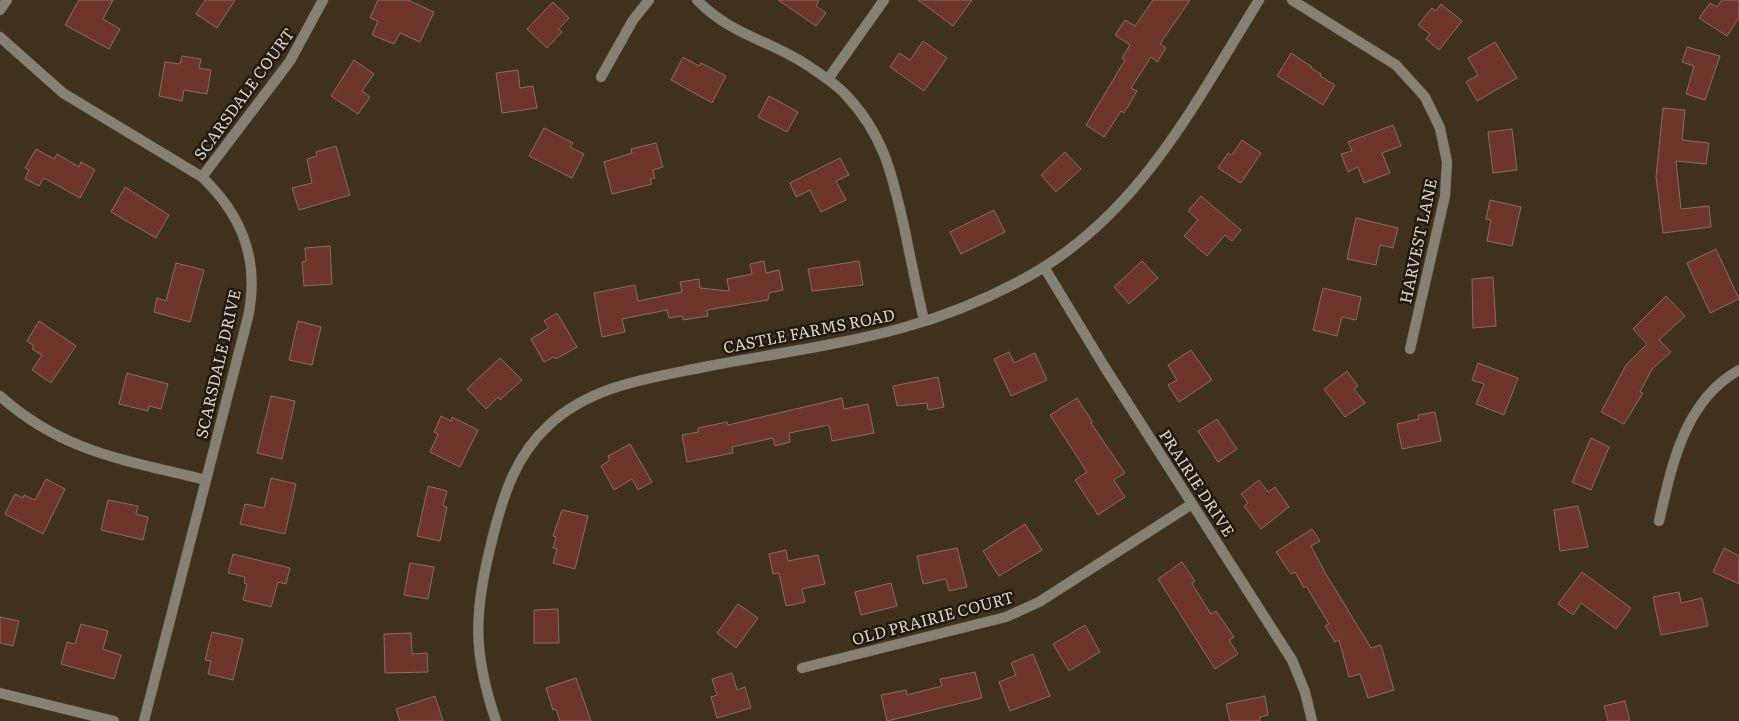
<svg xmlns="http://www.w3.org/2000/svg" width="1739" height="721" font-family="Literata,serif">
	<style>
		.building { fill: #6e352a; stroke: #8a6c65 }
		.lines { fill: none; stroke-linecap: round; stroke-linejoin: round }
		.street-casing { stroke: #5b4e3a; stroke-width: 11 }
		.street { stroke: #868175; stroke-width: 10 }
		.labels { text-anchor: middle; stroke-width: 5; stroke-linejoin: round; paint-order: stroke }
		.street-label { font-size: 16px; fill: #dbd2c6; stroke: #201a11 }
	</style>
	<rect width="100%" height="100%" fill="#3f311b"/>
	<path class="building" d="M79 0H113L103 19 120 29 109 49 65 25Z
		M205 0H235L217 28 196 14Z
		M378 0H408L434 12 420 42 400 33 394 44 372 35 378 21 370 18Z
		M778 0H819L816 6 826 13 816 26Z
		M918 0H972L953 26Z
		M1153 0H1190L1160 44 1166 48 1157 62 1151 57 1131 88 1137 91 1124 113 1121 111 1104 137 1086 125 1125 60 1122 58 1130 45 1115 35 1125 20 1135 26Z
		M1722 0H1739V18L1727 36 1699 18 1710 3 1717 7Z
		M553 2 569 18 559 29 562 32 547 48 527 29Z
		M1441 4 1462 21 1439 50 1426 39 1430 34 1418 25 1432 8 1436 11Z
		M923 41 947 58 924 91 890 67 899 53 910 60Z
		M1495 42 1517 78 1477 101 1466 82 1478 75 1468 58Z
		M1687 47 1720 56 1705 100 1686 94 1694 66 1682 62Z
		M1291 53 1312 67 1311 68 1321 74 1320 76 1335 85 1323 105 1277 76Z
		M182 56 201 59 199 68 211 70 207 94 184 90 182 101 159 96 165 62 180 64Z
		M683 57 699 66 701 63 726 76 712 103 671 80Z
		M354 60 374 74 362 91 370 97 358 114 331 96Z
		M518 70 520 88 533 86 537 108 502 113 496 73Z
		M769 96 798 112 787 132 758 117Z
		M1663 108 1685 110 1682 140 1709 143 1706 164 1676 161 1681 209 1709 206 1711 227 1663 233 1656 177Z
		M1393 125 1401 146 1382 153 1390 173 1364 183 1358 167 1348 172 1341 154 1352 151 1348 142Z
		M544 128 573 143 570 147 584 154 572 178 529 156Z
		M1512 129 1517 170 1493 173 1488 132Z
		M1242 140 1261 153 1241 183 1218 168 1228 153 1232 155Z
		M656 143 663 167 653 170 655 178 650 179 652 184 612 194 604 162 632 153 631 149Z
		M336 146 350 195 299 210 292 188 312 183 307 159 317 156 316 152Z
		M36 149 54 159 57 154 79 167 81 162 95 170 80 198 44 178 39 186 25 179 29 170 25 168Z
		M1065 152 1081 169 1056 192 1041 175Z
		M840 158 849 175 836 181 846 200 821 212 810 190 796 197 790 183Z
		M125 187 169 215 156 238 111 212Z
		M1201 196 1241 230 1232 241 1225 235 1207 256 1184 236 1198 220 1188 211Z
		M1490 200 1521 207 1512 246 1487 241 1491 220 1486 219Z
		M994 210 1005 232 961 254 950 232Z
		M1356 218 1398 228 1393 248 1380 245 1376 265 1347 259Z
		M330 246 332 284 304 286 302 262 306 261 305 248Z
		M1716 249 1739 299 1710 313 1687 263Z
		M764 261 766 273 779 270 783 290 769 293 768 300 707 310 708 316 683 320 682 316 669 318 667 310 622 319 625 332 602 337 594 293 635 285 638 301 682 292 680 282 699 279 700 288 729 291 727 279 752 274 750 264Z
		M859 261 863 285 812 291 808 269Z
		M1142 261 1158 278 1129 304 1114 287Z
		M176 263 204 270 190 322 154 312 157 298 166 301Z
		M1493 277 1496 326 1473 328 1472 279Z
		M1323 288 1361 297 1356 320 1342 317 1337 336 1313 330Z
		M1666 296 1685 316 1659 340 1671 352 1652 369 1640 392 1643 393 1624 424 1601 412 1626 365 1647 344 1633 329Z
		M557 313 577 347 556 359 554 357 544 362 531 339 549 328 544 321Z
		M39 321 76 346 51 383 32 370 42 355 32 349 34 346 27 341Z
		M298 321 321 327 312 365 289 360Z
		M1191 350 1212 380 1179 402 1168 385 1177 380 1168 365Z
		M1009 352 1014 363 1035 353 1047 380 1011 396 994 359Z
		M500 358 522 380 500 400 498 397 486 409 467 389Z
		M1478 363 1518 378 1504 415 1476 404 1484 384 1472 380Z
		M1347 371 1358 386 1354 389 1365 403 1345 417 1324 389Z
		M127 373 168 384 161 409 149 406 148 411 119 404Z
		M938 377 944 407 928 410 927 403 897 406 893 386Z
		M271 396 295 401 282 459 257 453Z
		M842 398 844 409 868 404 874 433 832 441 829 425 789 433 790 442 775 446 773 438 732 447 733 453 687 462 682 435 698 432V428L727 422 728 425Z
		M1077 398 1092 421 1091 423 1125 473 1114 480 1125 497 1098 515 1075 480 1087 472 1050 415Z
		M1435 412 1441 441 1402 449 1397 424 1419 419 1418 415Z
		M441 416 451 421 452 417 478 430 460 467 430 452 438 434 434 432Z
		M1217 419 1237 449 1218 462 1198 431Z
		M1591 438 1609 447 1591 490 1572 482Z
		M630 444 652 482 638 490 632 479 614 490 601 466 610 460 608 456Z
		M271 478 296 484 285 534 240 524 245 504 264 508Z
		M46 479 65 489 43 534 5 514 15 494 23 498 24 495 35 500Z
		M1259 480 1268 492 1275 487 1289 507 1261 529 1244 506 1248 503 1241 494Z
		M428 486 447 491 443 506 447 507 440 541 417 536Z
		M108 500 138 506 136 514 148 517 143 540 101 530Z
		M1578 506 1588 547 1560 551 1554 510Z
		M562 510 588 516 575 569 553 563 557 549 553 548 556 537 553 536Z
		M1025 524 1042 550 999 576 983 551Z
		M1312 529 1320 541 1311 546 1326 574 1371 648 1381 645 1394 690 1368 698 1360 674 1349 677 1339 640 1335 642 1325 626 1329 624 1306 586 1304 588 1295 572 1291 574 1276 552Z
		M957 548 967 587 949 591 946 579 923 584 917 556Z
		M1724 548 1739 556V584L1713 572Z
		M786 550 788 561 818 555 825 584 802 589 805 602 786 606 779 573 773 574 769 554Z
		M233 554 290 568 286 584 278 582 271 607 243 600 247 584 244 583 245 577 228 573Z
		M1182 562 1195 581 1192 583 1194 587 1211 614 1216 611 1234 637 1229 640 1238 654 1215 669 1158 579Z
		M410 563 434 567 428 599 404 595Z
		M1582 572 1631 608 1616 629 1581 603 1573 615 1558 604Z
		M891 583 897 606 861 615 855 592Z
		M1679 592 1681 603 1702 598 1708 626 1661 635 1653 597Z
		M738 604 758 618 736 648 717 633Z
		M558 609 559 643H534V610Z
		M0 617 19 621 13 646 0 643Z
		M81 624 108 631 103 649 121 655 114 679 61 664 67 642 75 644Z
		M1085 625 1100 652 1069 671 1053 644Z
		M212 632 243 639 233 680 208 674 211 661 205 660Z
		M411 633 412 654 427 653 428 672 385 673 384 634Z
		M1033 654 1050 696 1010 711 999 682 1016 675 1011 663Z
		M975 672 982 698 887 721 881 695 906 690 907 695 942 686 940 679Z
		M732 673 737 690 745 687 751 708 717 718 711 697 717 695 712 679Z
		M576 678 591 721H560L556 709 553 710 546 688Z
		M435 696 443 721H400L396 709Z
		M1265 696 1268 715 1260 717V721H1230L1226 704Z
		M1625 701 1630 721H1608L1604 706Z"/>
	<g class="lines">
		<g class="street-casing">
			<path id="street" d="M697 0C731 35 769 40 807 65 820 74 835 83 846 95 885 136 893 178 905 231 911 261 917 291 924 320
				M1292 0 1396 65 1425 97 1440 128 1447 162 1445 196 1410 349
				M0 10 7 0
				M0 37 63 93 202 177C243 216 260 261 248 317L144 721
				M601 77 633 20 649 0
				M828 79 884 0
				M202 177 290 61 323 0
				M1044 267 1104 366 1292 660 1305 692 1312 721
				M0 396C64 453 126 460 206 480
				M1659 521C1672 465 1684 401 1739 370
				M802 668 1006 617 1039 602 1192 504
				M0 693 114 721
				M496 721C472 651 474 611 492 540 503 496 515 456 549 425 593 384 653 378 709 366 773 354 839 345 902 328 942 317 982 301 1018 282 1136 221 1192 108 1259 0"/>
		</g>
		<use href="#street" class="street"/>
	</g>
	<g class="labels">
		<g class="street-label">
			<text transform="translate(244 94) rotate(-54)" y="6">SCARSDALE COURT</text>
			<text transform="translate(1418 241) rotate(-78)" y="6">HARVEST LANE</text>
			<text transform="translate(809 331) rotate(-11)" y="6">CASTLE FARMS ROAD</text>
			<text transform="translate(218 364) rotate(-77)" y="6">SCARSDALE DRIVE</text>
			<text transform="translate(1197 483) rotate(57)" y="6">PRAIRIE DRIVE</text>
			<text transform="translate(933 618) rotate(-15)" y="6">OLD PRAIRIE COURT</text>
		</g>
	</g>
</svg>
